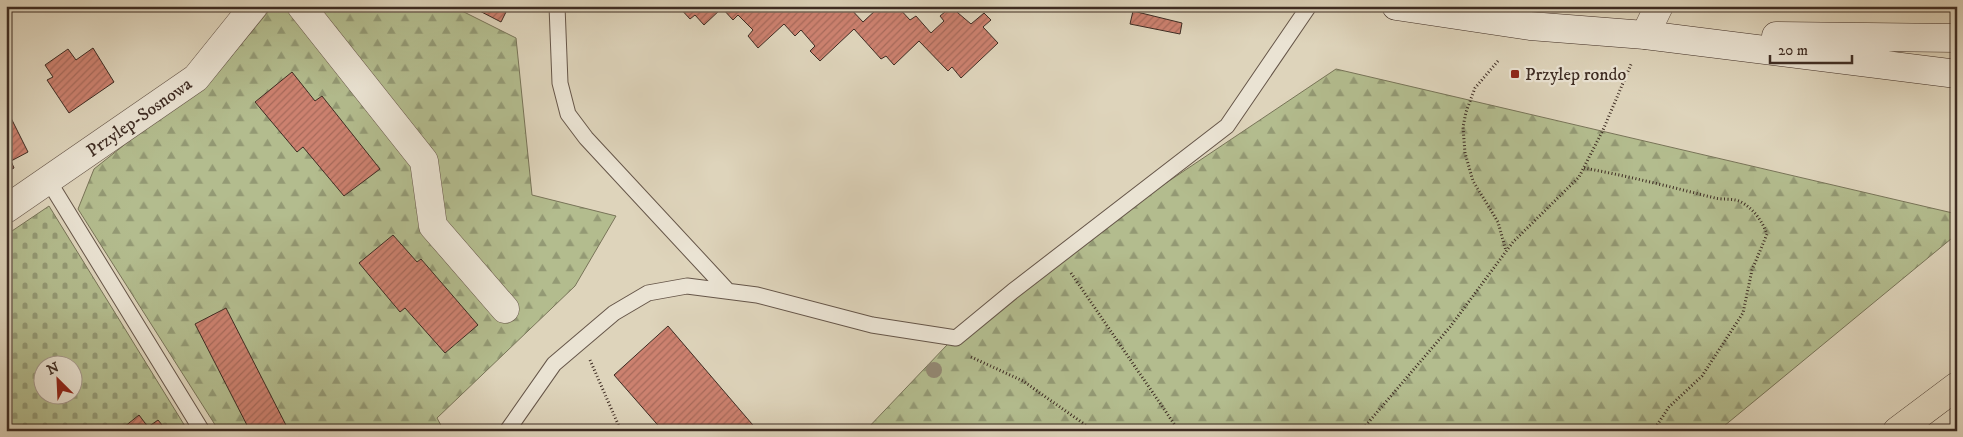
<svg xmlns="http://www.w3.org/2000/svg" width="1963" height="437" font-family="'IM FELL DW Pica',serif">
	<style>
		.forest { fill: url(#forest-firs); stroke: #787458 }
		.cemetery { fill: url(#cemetery-stones); stroke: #787458; fill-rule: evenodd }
		.building { fill: url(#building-hatch); stroke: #3e2c23 }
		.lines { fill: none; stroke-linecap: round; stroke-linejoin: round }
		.lane-casing { stroke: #665649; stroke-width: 17 }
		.street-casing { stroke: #665649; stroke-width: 29 }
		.secondary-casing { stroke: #3e2c23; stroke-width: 29 }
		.primary-casing { stroke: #3e2c23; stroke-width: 29 }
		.path { stroke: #3e2c23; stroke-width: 3; stroke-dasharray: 1 2.5; stroke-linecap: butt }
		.lane { stroke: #eae3d3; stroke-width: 15 }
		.street { stroke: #eae3d3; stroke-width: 28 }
		.secondary { stroke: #eae3d3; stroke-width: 28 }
		.primary { stroke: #ded4bb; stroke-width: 28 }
		.tree { fill: #938873 }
		.poi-dot { fill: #8f2418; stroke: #eae3d3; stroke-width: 2 }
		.labels { text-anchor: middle; stroke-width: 4.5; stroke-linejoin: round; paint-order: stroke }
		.poi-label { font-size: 18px; fill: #3e2c23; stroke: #eae3d3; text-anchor: start }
		.street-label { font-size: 18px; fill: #3e2c23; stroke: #eae3d3 }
	</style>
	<defs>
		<pattern id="forest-firs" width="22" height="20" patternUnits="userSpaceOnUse" patternTransform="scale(1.25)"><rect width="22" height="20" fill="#b3bc8e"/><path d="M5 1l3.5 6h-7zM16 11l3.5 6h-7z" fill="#939974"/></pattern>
		<pattern id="cemetery-stones" width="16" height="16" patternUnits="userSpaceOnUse" patternTransform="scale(1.25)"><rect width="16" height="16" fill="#b3bc8e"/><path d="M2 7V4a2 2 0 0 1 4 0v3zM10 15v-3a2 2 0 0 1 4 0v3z" fill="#939974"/></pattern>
		<pattern id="building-hatch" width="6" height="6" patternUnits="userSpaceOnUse" patternTransform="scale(1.25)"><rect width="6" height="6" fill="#cc816f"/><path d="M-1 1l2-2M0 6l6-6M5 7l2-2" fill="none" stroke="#a76a5b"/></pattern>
	</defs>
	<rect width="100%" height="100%" fill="#ded4bb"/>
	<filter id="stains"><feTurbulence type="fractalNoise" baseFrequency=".004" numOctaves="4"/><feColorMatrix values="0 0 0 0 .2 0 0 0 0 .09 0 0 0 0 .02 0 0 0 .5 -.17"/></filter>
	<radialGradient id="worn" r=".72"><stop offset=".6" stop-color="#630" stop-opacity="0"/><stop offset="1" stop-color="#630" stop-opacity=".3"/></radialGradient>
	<path class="forest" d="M273 6H452L516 38 532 195 616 216 575 286 437 418 444 431H219L78 209 94 169 222 67Z
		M1336 69 1957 214V234L1718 431H865L987 303Z"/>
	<path class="cemetery" d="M49 206 188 431H6V235ZM42 364H72V394H42Z"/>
	<path class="building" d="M470 6H509L501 22Z
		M678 6H848L863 22 878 8 877 6H897L910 20 916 16 931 33 944 21 940 16 951 7 971 24 984 13 991 20 983 27 998 43 961 78 952 67 948 71 919 41 894 65 886 56 881 59 854 29 820 61 810 51 815 46 801 30 795 36 784 24 758 48 748 36 753 30 738 15 733 20 722 8 704 25 695 15 690 19Z
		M1133 11 1182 23 1180 34 1130 24Z
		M93 48 114 82 69 113 47 80 53 77 45 65 68 49 76 60Z
		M292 72 315 101 322 96 380 169 344 196 303 147 297 152 255 102Z
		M10 116 28 152 11 161 14 168 6 172V118Z
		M393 235 417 262 421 259 478 325 445 353 405 308 400 312 359 263Z
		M226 308 289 431H250L195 324Z
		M668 326 758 431H663L614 375Z
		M139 415 148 427 158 420 167 431H128L124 427Z"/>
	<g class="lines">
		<g class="lane-casing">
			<path id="lane" d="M557 6 560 83 568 114 586 138 728 291
				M48 180 202 431
				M507 431 554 364 614 313 648 293 687 286 757 295 872 325 956 338 1013 291 1227 126 1309 6"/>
		</g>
		<g class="street-casing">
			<path id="street" d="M301 6 424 161 433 226 505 309
				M1645 35 1659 6
				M6 209 196 78 254 6"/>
		</g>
		<g class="secondary-casing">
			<path id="secondary" d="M1396 6 1530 26 1645 35 1957 74
				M1776 36 1957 38"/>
		</g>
		<g class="primary-casing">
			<path id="primary" d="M1897 431 1957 386"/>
		</g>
		<path class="path" d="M1944 6 1957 7
			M1498 61 1475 88 1466 112 1463 127 1465 153 1473 181 1498 222 1506 251
			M1584 168C1628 176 1671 187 1715 198 1723 200 1734 198 1741 202 1754 209 1762 221 1767 234L1752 270 1743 313 1702 376 1669 407 1653 431
			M1071 273 1179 431
			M971 357 1023 381 1094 431
			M590 360 621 431
			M1361 431 1450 327 1513 242 1579 177 1603 130 1632 62"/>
		<use href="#lane" class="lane"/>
		<use href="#street" class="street"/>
		<use href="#secondary" class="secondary"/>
		<use href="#primary" class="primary"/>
	</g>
	<circle class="tree" cx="934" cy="370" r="8"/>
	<rect class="poi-dot" x="1510" y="69" width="10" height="10" rx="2.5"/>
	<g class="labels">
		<g class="poi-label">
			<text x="1525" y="80">Przylep rondo</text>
		</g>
		<g class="street-label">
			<text transform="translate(139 117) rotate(-35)" y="6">Przylep-Sosnowa</text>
		</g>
	</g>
	<rect width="1963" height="437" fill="none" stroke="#ded4bb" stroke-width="25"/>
	<rect x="8" y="8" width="1948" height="422" fill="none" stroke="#3e2c23" stroke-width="2.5"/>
	<rect x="12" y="12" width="1938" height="412" fill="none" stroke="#3e2c23"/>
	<g transform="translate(58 380) rotate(336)"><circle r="24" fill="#eae3d3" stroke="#a59a8d"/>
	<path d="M0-4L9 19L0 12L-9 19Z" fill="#8f2418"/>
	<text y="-8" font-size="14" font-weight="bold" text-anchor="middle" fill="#3e2c23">N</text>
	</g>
	<path d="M1770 55v8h82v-8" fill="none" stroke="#3e2c23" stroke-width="2.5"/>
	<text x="1778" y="55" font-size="15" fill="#3e2c23" stroke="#eae3d3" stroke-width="4" paint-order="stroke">20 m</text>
	<rect width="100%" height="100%" filter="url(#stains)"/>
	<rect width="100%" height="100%" fill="url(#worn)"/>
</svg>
